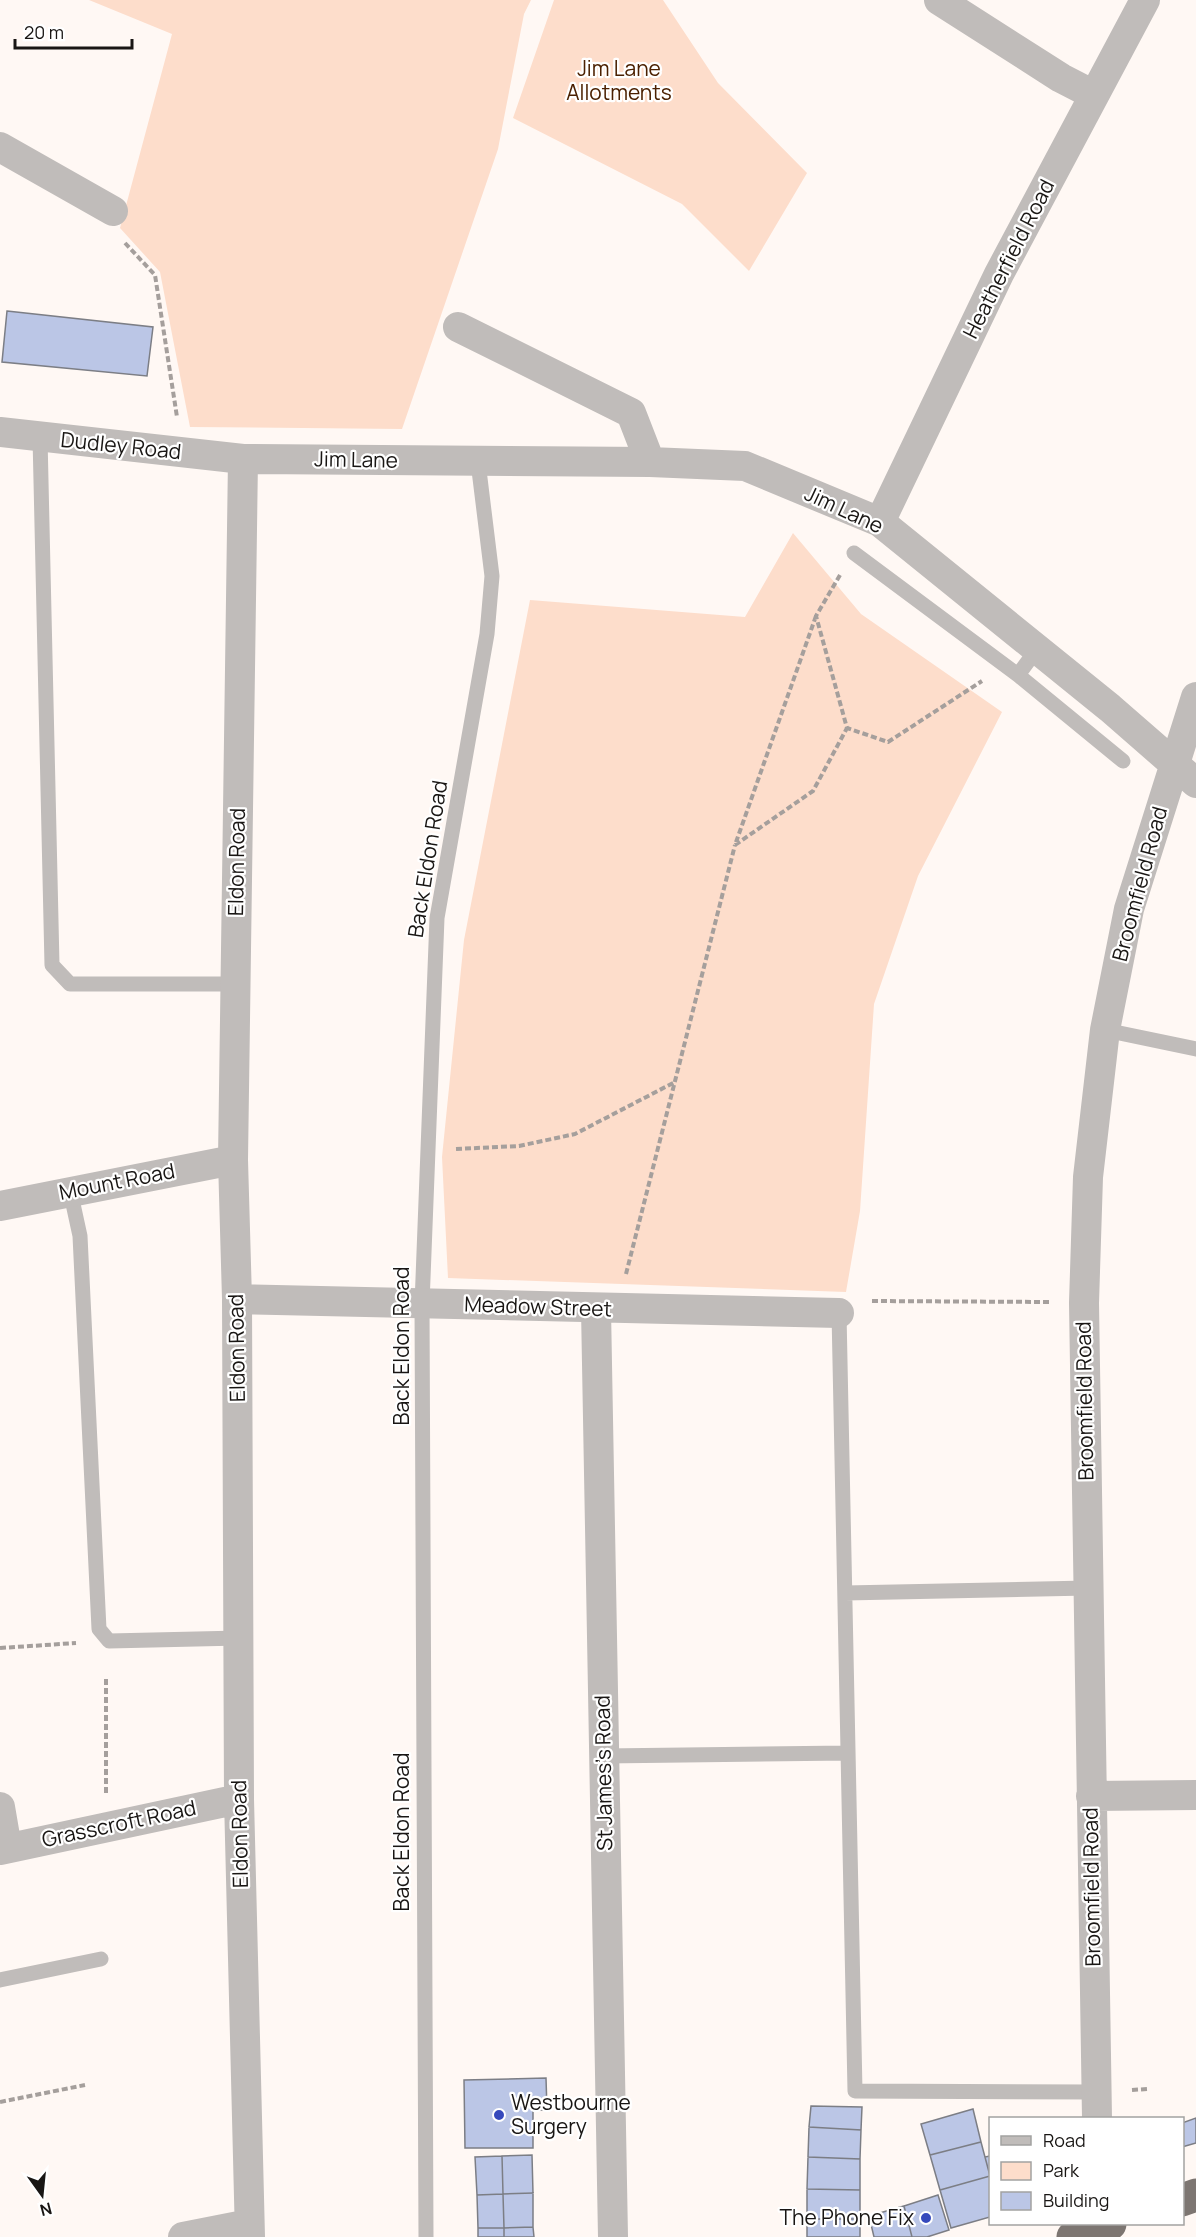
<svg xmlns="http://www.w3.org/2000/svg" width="1196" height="2237" font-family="Manrope,sans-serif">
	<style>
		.green { fill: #fdddcb }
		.building { fill: #bbc6e6; stroke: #7c7e85; stroke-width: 1.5 }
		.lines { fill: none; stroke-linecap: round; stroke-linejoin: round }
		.path { stroke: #a59f9c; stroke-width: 4; stroke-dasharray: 6 3; stroke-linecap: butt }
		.lane { stroke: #c0bcba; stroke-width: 15 }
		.street { stroke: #c0bcba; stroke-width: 30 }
		.highway { stroke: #7d7672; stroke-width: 33 }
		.poi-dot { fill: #3649bc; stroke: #fff; stroke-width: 2 }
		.labels { text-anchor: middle; stroke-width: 4.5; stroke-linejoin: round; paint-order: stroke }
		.park-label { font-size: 21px; fill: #4b2001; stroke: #fff }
		.street-label { font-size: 21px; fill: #191614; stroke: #fff }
		.poi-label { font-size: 21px; fill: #191614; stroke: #fff; text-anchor: start }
	</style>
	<rect width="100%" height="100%" fill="#fff8f4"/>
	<path class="green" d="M89 0H531L524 14 498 149 402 429 190 427 160 272 120 228 172 34Z
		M554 0H663L718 83 807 173 749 271 682 204 513 118Z
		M793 533 861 614 1002 712 918 876 874 1004 860 1211 846 1292 448 1278 442 1157 464 940 530 600 745 617Z"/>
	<path class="building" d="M7 311 153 327 147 376 2 362Z
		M546 2078 547 2110H533V2148H465L464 2080Z
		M811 2106 862 2107 861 2130 809 2127Z
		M973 2109 981 2142 930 2155 921 2124Z
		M1196 2118V2143L1182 2147V2123Z
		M809 2127 861 2130 860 2159 808 2157Z
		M981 2142 990 2176 940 2190 930 2155Z
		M532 2155 533 2193 503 2194 502 2156Z
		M502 2156 503 2194 477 2195 475 2157Z
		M990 2156V2176L985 2157Z
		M808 2157 860 2159V2190L807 2189Z
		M990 2176V2217L951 2228 940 2190Z
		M807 2189 860 2190V2219H807Z
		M533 2193V2227L504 2228 503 2194Z
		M503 2194 504 2228H478L477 2195Z
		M938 2195 949 2230 927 2237H912L904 2206Z
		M904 2206 912 2237H874L869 2216Z
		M807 2219H860V2237H807Z
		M533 2227 534 2237H504V2228Z
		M478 2228H504V2237H478Z"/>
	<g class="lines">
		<path class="path" d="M125 243 155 275 177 417
			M840 575 816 616 847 728 888 742 982 681
			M816 616 735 845 813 791 847 728
			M456 1149 519 1146 575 1134 675 1082
			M626 1274 735 845
			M872 1301 1050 1302
			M0 1648 76 1643
			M106 1793V1677
			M1132 2090 1147 2089
			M0 2102 85 2085"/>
		<path class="lane" d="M40 437 52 965 70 984H235
			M854 553 1018 675 1123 761
			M1018 675 1037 649
			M1105 1030 1196 1049
			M70 1190 80 1236 99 1629 109 1641 240 1638
			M839 1313 855 2091 1095 2092
			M845 1593 1088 1588
			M604 1756 848 1753
			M0 1980 101 1959
			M426 2237 422 1304 437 918 487 634 492 576 478 462"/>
		<path class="street" d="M939 0 1061 78 1094 95
			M0 147 113 211
			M458 327 631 413 650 462
			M0 432 243 459 650 462 745 466 880 522 1110 708 1196 783
			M243 459 233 1160 237 1299 239 1799 250 2237
			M880 522 999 274 1145 0
			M0 1206 233 1160
			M237 1299 839 1313
			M596 1309 613 2237
			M1091 1796 1196 1795
			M0 1807 7 1848
			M0 1850 239 1799
			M1097 2118 1084 1303 1088 1177 1105 1030 1129 909 1196 697
			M183 2237 249 2224"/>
		<path class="highway" d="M1182 2200 1196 2195
			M1073 2237 1110 2224"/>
	</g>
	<g class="poi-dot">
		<circle cx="499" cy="2115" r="6"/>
		<circle cx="926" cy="2218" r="6"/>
	</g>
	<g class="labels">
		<g class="park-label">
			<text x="619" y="76">Jim Lane<tspan x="619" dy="24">Allotments</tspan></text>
		</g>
		<g class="street-label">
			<text transform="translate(1009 259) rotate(-63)" y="7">Heatherfield Road</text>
			<text transform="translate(121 446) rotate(6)" y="7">Dudley Road</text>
			<text transform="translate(356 460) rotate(1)" y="7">Jim Lane</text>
			<text transform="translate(844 510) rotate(25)" y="7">Jim Lane</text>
			<text transform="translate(428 859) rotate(-81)" y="7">Back Eldon Road</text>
			<text transform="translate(237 862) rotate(-89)" y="7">Eldon Road</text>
			<text transform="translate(1140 884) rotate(-75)" y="7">Broomfield Road</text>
			<text transform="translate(117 1182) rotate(-11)" y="7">Mount Road</text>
			<text transform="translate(538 1307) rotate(2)" y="7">Meadow Street</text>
			<text transform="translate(402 1346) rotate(-90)" y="7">Back Eldon Road</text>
			<text transform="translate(237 1348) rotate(-91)" y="7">Eldon Road</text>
			<text transform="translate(1085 1401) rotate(-91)" y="7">Broomfield Road</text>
			<text transform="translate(604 1773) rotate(-91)" y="7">St James's Road</text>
			<text transform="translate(119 1824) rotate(-12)" y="7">Grasscroft Road</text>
			<text transform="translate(402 1832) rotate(-90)" y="7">Back Eldon Road</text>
			<text transform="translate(240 1834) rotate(-91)" y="7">Eldon Road</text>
			<text transform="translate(1092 1887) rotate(-91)" y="7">Broomfield Road</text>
		</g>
		<g class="poi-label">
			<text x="511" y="2110">Westbourne<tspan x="511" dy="24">Surgery</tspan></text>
			<text x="914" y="2225" text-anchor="end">The Phone Fix</text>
		</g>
	</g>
	<rect x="989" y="2117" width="195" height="108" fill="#ffffff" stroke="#a3a2a1" stroke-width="1.5"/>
	<rect x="1001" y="2136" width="30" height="9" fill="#c0bcba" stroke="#a3a2a1" stroke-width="1.5"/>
	<text x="1043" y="2147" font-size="18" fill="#191614">Road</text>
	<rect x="1001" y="2162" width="30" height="18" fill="#fdddcb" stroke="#a3a2a1" stroke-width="1.5"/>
	<text x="1043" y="2177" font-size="18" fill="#191614">Park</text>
	<rect x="1001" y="2192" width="30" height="18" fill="#bbc6e6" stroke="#a3a2a1" stroke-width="1.5"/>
	<text x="1043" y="2207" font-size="18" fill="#191614">Building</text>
	<g transform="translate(42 2195) rotate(165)" stroke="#ffffff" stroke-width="4.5" paint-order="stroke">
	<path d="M0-4.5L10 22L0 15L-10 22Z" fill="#191614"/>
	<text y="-9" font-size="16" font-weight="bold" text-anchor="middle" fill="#191614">N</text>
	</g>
	<path d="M15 39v9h117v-9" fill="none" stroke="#191614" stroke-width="3"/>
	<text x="24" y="39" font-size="18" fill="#191614" stroke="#ffffff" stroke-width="4.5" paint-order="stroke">20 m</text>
</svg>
